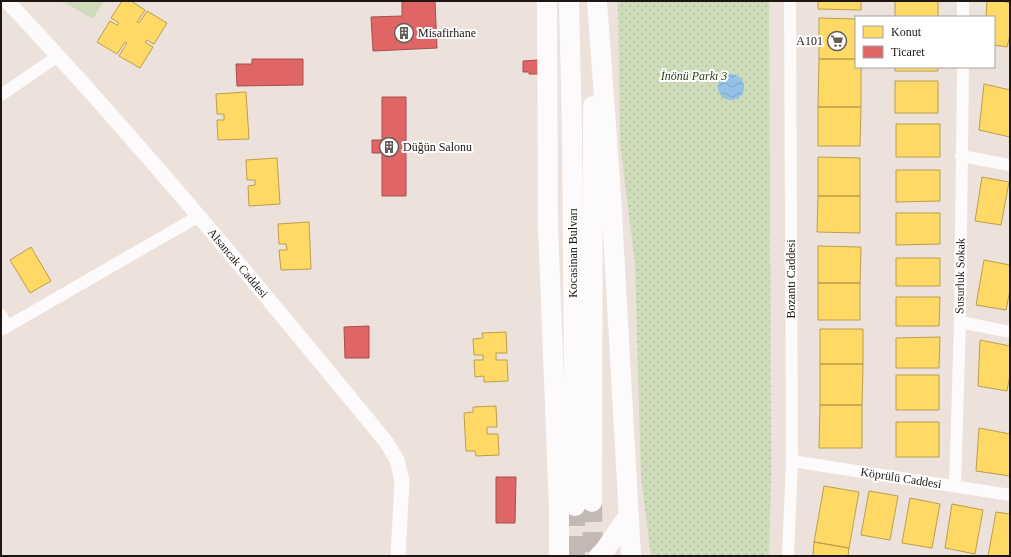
<svg xmlns="http://www.w3.org/2000/svg" width="1011" height="557" font-family="'Times New Roman',serif">
	<style>
		.park { fill: url(#park-dots) }
		.pitch { fill: #cedcba }
		.water { fill: url(#water-waves) }
		.homes { fill: #ffd966; stroke: #bb9e4d }
		.shops { fill: #e06666; stroke: #a64e4d }
		.lines { fill: none; stroke-linecap: round; stroke-linejoin: round }
		.trunk-tunnel { stroke: #c3b8b3; stroke-width: 20; stroke-dasharray: 20 10; stroke-linecap: butt }
		.minor { stroke: #fcfafa; stroke-width: 12 }
		.tertiary { stroke: #fcfafa; stroke-width: 15 }
		.trunk { stroke: #fcfafa; stroke-width: 20 }
		.labels { text-anchor: middle; stroke-width: 4; stroke-linejoin: round; paint-order: stroke }
		.poi-label { font-size: 12px; fill: #1d1612; stroke: #fff; text-anchor: start }
		.park-label { font-size: 12px; font-style: italic; fill: #274211; stroke: #fff }
		.street-label { font-size: 12px; fill: #1d1612; stroke: #fff }
	</style>
	<defs>
		<pattern id="park-dots" width="8" height="8" patternUnits="userSpaceOnUse"><rect width="8" height="8" fill="#cedcba"/><path d="M2 2h.1M6 6h.1" fill="none" stroke="#b0bc9f" stroke-width="1.8" stroke-linecap="round"/></pattern>
		<pattern id="water-waves" width="16" height="10" patternUnits="userSpaceOnUse"><rect width="16" height="10" fill="#92c2e5"/><path d="M0 5q4-4 8 0t8 0" fill="none" stroke="#7da6c3"/></pattern>
	</defs>
	<rect width="100%" height="100%" fill="#ece1db"/>
	<path class="park" d="M618 1H769L771 471 769 556H652L650 549 641 476 635 263 620 142Z"/>
	<path class="pitch" d="M62 1H104L93 19Z"/>
	<path class="water" d="M718 87a13 13 0 1 1 26 0a13 13 0 1 1-26 0Z"/>
	<path class="homes" d="M122 1H131L145 10 137 22 139 23 147 11 167 23 154 44 147 40 145 42 153 47 140 68 119 56 127 43 125 42 117 54 97 42 110 21 117 25 119 23 111 18Z
		M818 1H861V10L818 9Z
		M895 1H938V17H895Z
		M987 1H1002L1010 3V35L1007 47 994 45V17H986Z
		M819 18 856 19V59H819Z
		M819 59H856V67H861V107H818Z
		M895 67H938V71H895Z
		M895 81H938V113H895Z
		M984 84 1010 90V137L979 130Z
		M246 92 249 139 218 140 217 120H224V114H217L216 94Z
		M818 107H861L860 146H818Z
		M896 124H940V157H896Z
		M818 157 860 158V196H818Z
		M277 158 280 204 249 206 248 186 255 185V180H247L246 160Z
		M896 170H940V201L896 202Z
		M982 177 1009 182 1001 225 975 221Z
		M818 196H860V233L817 232Z
		M896 213H940V244L896 245Z
		M309 222 311 269 281 270 279 250H287L286 244H279L278 224Z
		M818 246 861 247 860 283H818Z
		M31 247 51 281 30 293 10 260Z
		M896 258H940V286H896Z
		M984 260 1010 265V290L1006 310 976 305Z
		M818 283H860V320H818Z
		M896 297H940L939 326H896Z
		M820 329H863V364H820Z
		M506 332 507 353H496V360H507L508 381 484 382V376L475 377 474 360H483V355H474L473 339 483 338 482 333Z
		M940 337 939 368H896V338Z
		M980 340 1010 346V375L1007 391 978 386Z
		M820 364H863L862 405H820Z
		M896 375H939V410H896Z
		M820 405H862V448H819Z
		M496 406 497 427H487V434H498L499 455 476 456 475 451H466L464 413 473 412V407Z
		M896 422H939V457H896Z
		M979 428 1010 434V476L976 471Z
		M824 486 859 492 849 548 814 542Z
		M869 491 898 496 890 540 861 535Z
		M910 498 940 504 932 548 902 543Z
		M952 504 983 510 975 554 945 548Z
		M996 512 1010 514V556H988Z
		M814 542 849 548 848 556H813Z"/>
	<path class="shops" d="M402 1H435L437 48 373 51 371 17 402 16Z
		M252 59H303V85L237 86 236 64H252Z
		M538 60 539 74H529V72H523V61Z
		M382 97H406V196H382V153H372V140H382Z
		M369 326V358H345L344 327Z
		M496 477H516L515 523H496Z"/>
	<g class="lines">
		<path class="trunk-tunnel" d="M592 502 593 556
			M575 506V556"/>
		<path class="minor" d="M963 17V1
			M1 95 58 56
			M961 156 1010 165
			M1 315 7 326
			M960 322 1010 332
			M1 330 199 216
			M792 461 1010 495
			M955 486 960 322 963 67
			M788 556 792 461 790 1"/>
		<path class="tertiary" d="M7 1C140 142 264 293 387 443L397 460 402 481 398 556"/>
		<path class="trunk" d="M547 1 548 226 559 510V556
			M569 1 572 134 575 506
			M597 1 611 195 631 556
			M592 502 593 106
			M599 556 605 550 629 515"/>
	</g>
	<defs>
		<g id="building-ring" transform="scale(1)"><circle r="9.5" fill="#fff" stroke="#655d58" stroke-width="1.5"/><path d="M-4-6H4V6H1V3H-1V6H-4ZM-2.5-4.3h1.7v1.8h-1.7ZM.8-4.3h1.7v1.8H.8ZM-2.5-1h1.7V.8h-1.7ZM.8-1h1.7V.8H.8Z" fill="#655d58"/></g>
		<g id="supermarket-ring" transform="scale(1)"><circle r="9.5" fill="#fff" stroke="#655d58" stroke-width="1.5"/><path d="M-6-5.5h2.5l.6 2H6L4.5 2H-2.5L-4.4-4H-6ZM-1.5 3.2a1.3 1.3 0 1 0 .1 0ZM3 3.2a1.3 1.3 0 1 0 .1 0Z" fill="#655d58"/></g>
	</defs>
	<g fill-rule="evenodd">
		<use href="#building-ring" x="404" y="33"/>
		<use href="#supermarket-ring" x="837" y="41"/>
		<use href="#building-ring" x="389" y="147"/>
	</g>
	<g class="labels">
		<g class="poi-label">
			<text x="418" y="37">Misafirhane</text>
			<text x="823" y="45" text-anchor="end">A101</text>
			<text x="403" y="151">Düğün Salonu</text>
		</g>
		<g class="park-label">
			<text x="694" y="80">İnönü Parkı 3</text>
		</g>
		<g class="street-label">
			<text transform="translate(573 253) rotate(-90)" y="4">Kocasinan Bulvarı</text>
			<text transform="translate(238 263) rotate(50)" y="4">Alsancak Caddesi</text>
			<text transform="translate(960 276) rotate(-89)" y="4">Susurluk Sokak</text>
			<text transform="translate(791 279) rotate(-90)" y="4">Bozantı Caddesi</text>
			<text transform="translate(901 478) rotate(9)" y="4">Köprülü Caddesi</text>
		</g>
	</g>
	<rect width="1011" height="557" fill="none" stroke="#1d1612" stroke-width="4"/>
	<rect x="855" y="16" width="140" height="52" fill="#ffffff" stroke="#a5a2a0"/>
	<rect x="863" y="26" width="20" height="12" fill="#ffd966" stroke="#a5a2a0"/>
	<text x="891" y="36" font-size="12" fill="#1d1612">Konut</text>
	<rect x="863" y="46" width="20" height="12" fill="#e06666" stroke="#a5a2a0"/>
	<text x="891" y="56" font-size="12" fill="#1d1612">Ticaret</text>
</svg>
